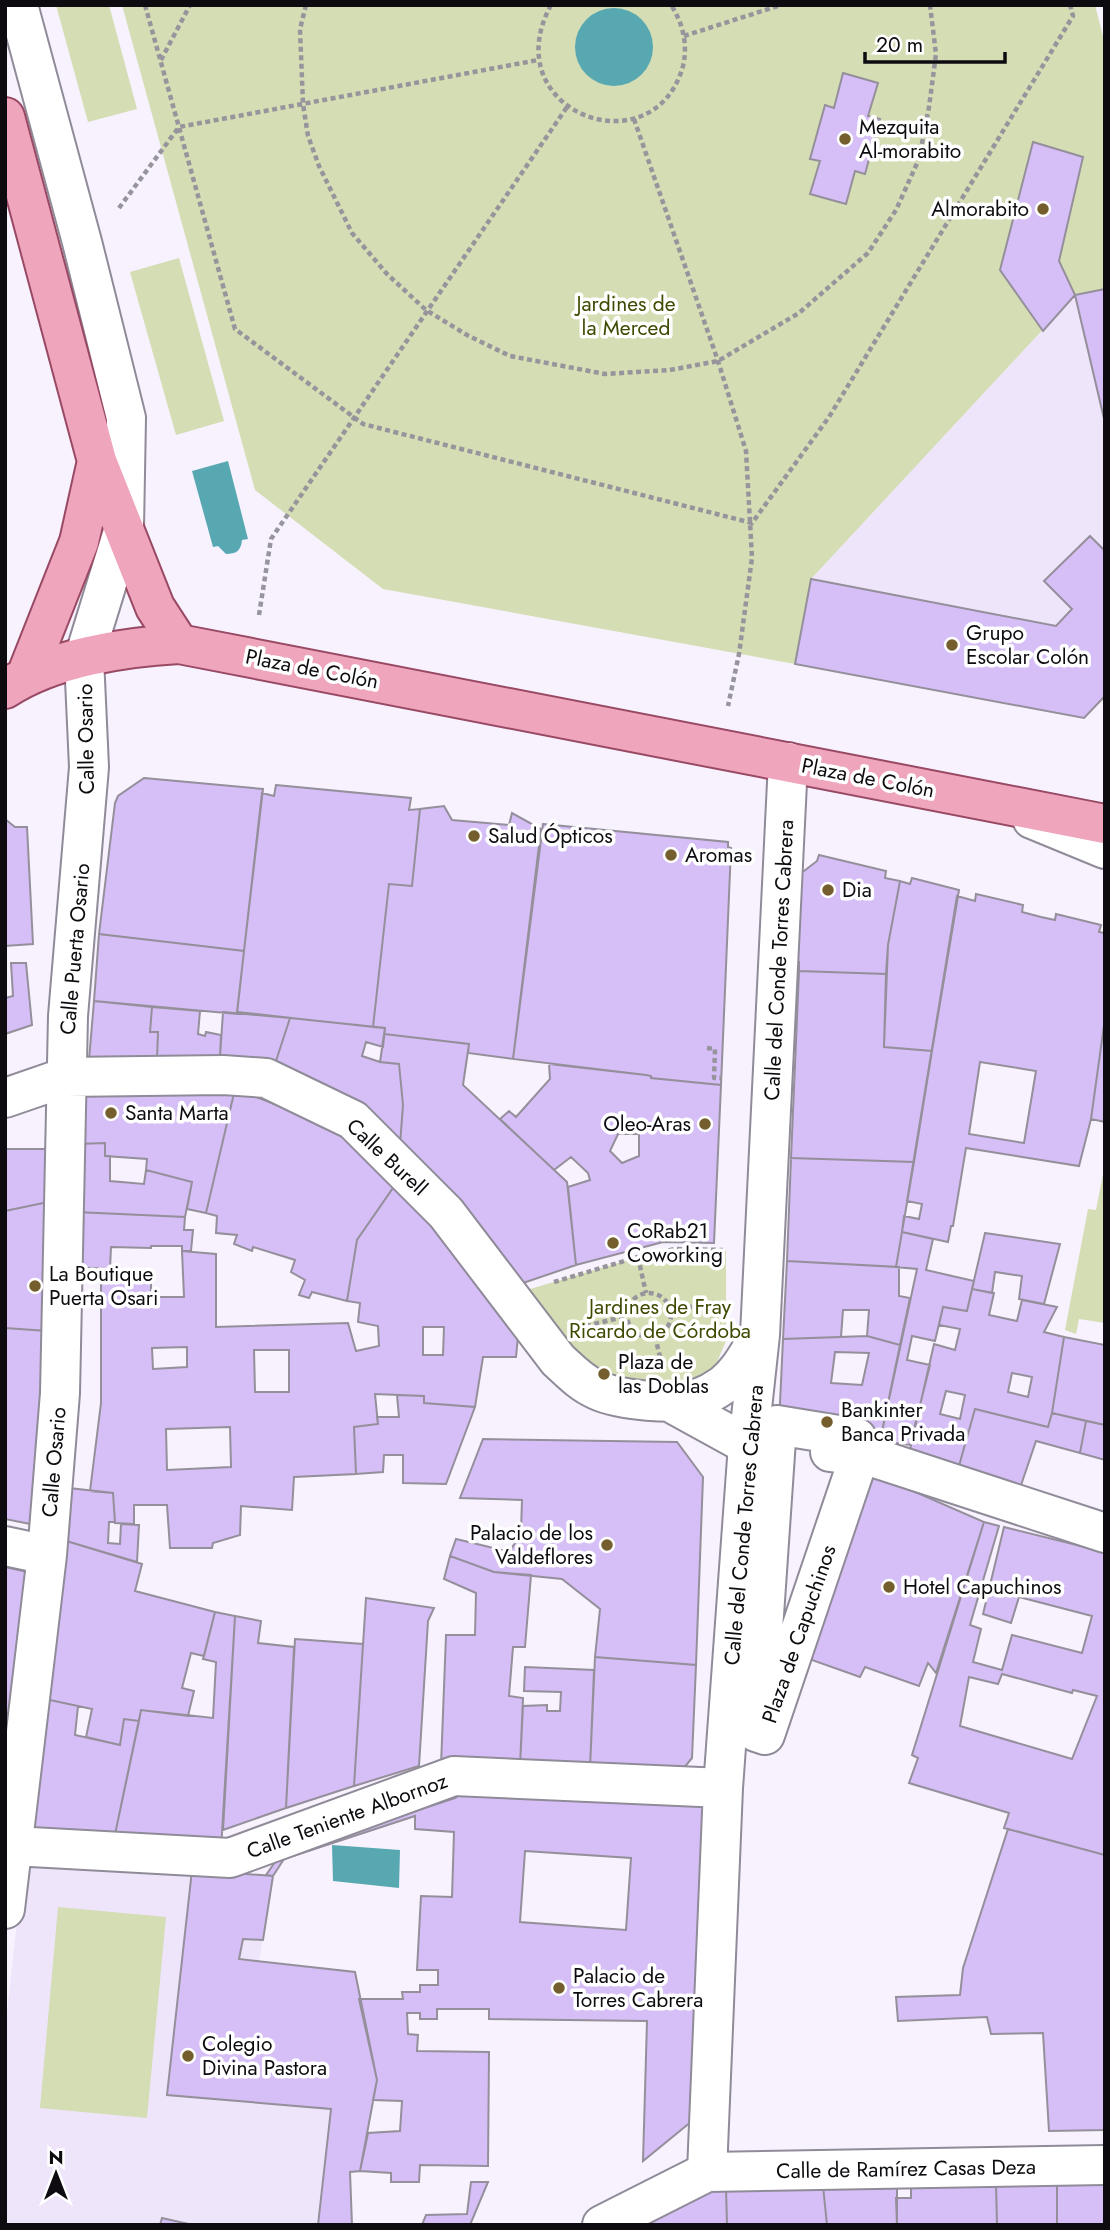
<svg xmlns="http://www.w3.org/2000/svg" width="1110" height="2230" font-family="Jost,sans-serif">
	<style>
		.built { fill: #eee5fa }
		.green { fill: #d4ddb4 }
		.water { fill: #58a8b2 }
		.building { fill: #d6bff6; stroke: #948f9b; stroke-width: 2; fill-rule: evenodd }
		.lines { fill: none; stroke-linecap: round; stroke-linejoin: round }
		.minor-casing { stroke: #908b98; stroke-width: 42 }
		.major-casing { stroke: #994964; stroke-width: 42 }
		.path { stroke: #97949c; stroke-width: 4.5; stroke-dasharray: 5 3.5; stroke-linecap: butt }
		.minor { stroke: #fff; stroke-width: 38 }
		.major { stroke: #efa6bd; stroke-width: 38 }
		.poi-dot { fill: #755e2e; stroke: #fff; stroke-width: 2.5 }
		.labels { text-anchor: middle; stroke-width: 7; stroke-linejoin: round; paint-order: stroke }
		.poi-label { font-size: 21px; fill: #0d0b0f; stroke: #fff; text-anchor: start }
		.park-label { font-size: 21px; fill: #404901; stroke: #fff }
		.street-label { font-size: 21px; fill: #0d0b0f; stroke: #fff }
	</style>
	<rect width="100%" height="100%" fill="#f7f2fd"/>
	<path class="built" d="M1105 289V696L1084 718 795 664 811 579 1075 295Z
		M24 1857 273 1876 259 1961 355 1972 377 2080 360 2171 350 2173 352 2225H5V2031Z"/>
	<path class="green" d="M56 5H109L137 109 88 122Z
		M122 5H1095L1105 44V289L1075 295 811 579 795 664 383 589 255 490Z
		M179 258 224 421 176 435 130 272Z
		M1105 1164V1323L1079 1319 1076 1334 1065 1330 1088 1209 1096 1210Z
		M675 1249 726 1251V1341L715 1367 682 1384 617 1383 567 1355 530 1289 638 1257Z
		M58 1907 166 1917 147 2118 40 2108Z"/>
	<path class="water" d="M575 47a39 39 0 1 1 78 0a39 39 0 1 1-78 0Z
		M228 461 248 539 242 540C241 551 236 554 226 554L218 546 213 547 192 471Z
		M332 1845 400 1850 399 1888 333 1881Z"/>
	<path class="building" d="M843 73 878 83 868 116 880 119 865 174 855 171 846 204 810 194 820 161 810 159 825 105 834 108Z
		M1033 142 1083 157 1059 261 1075 295 1043 331 1000 270Z
		M1105 289V423L1075 295Z
		M1090 536 1105 551V696L1084 718 795 664 811 579 1056 626 1072 609 1044 581Z
		M144 778 263 789 244 951 99 934 115 803 118 796Z
		M276 785 411 798 409 810 420 809 412 886 389 884 373 1027 237 1012 262 793 274 796Z
		M444 806 452 820 509 825 512 813 541 829 513 1059 468 1053 469 1044 384 1034 385 1028 373 1027 389 884 412 886 420 809Z
		M5 819 15 827H27L33 944 5 946Z
		M543 824 728 842V847L731 848 721 1085 651 1078V1076L646 1075 513 1059Z
		M819 855 886 871 885 878 900 881 888 945 886 974 799 971V962H793L797 870 804 871 817 861Z
		M912 878 959 890 932 1051 884 1047 888 945 900 881 910 884Z
		M976 894 1023 905 1022 912 1041 917 1055 920 1056 914 1101 925 1099 932 1105 933V1018L1091 1119 1079 1166 966 1148 953 1226H951L948 1242 902 1232 904 1216 919 1219 922 1204 907 1201 957 896 975 901ZM980 1062 1036 1071 1024 1143 969 1134Z
		M99 934 244 951 237 1014 94 1001Z
		M11 963H26L32 1025 5 1034V998L13 996Z
		M799 971 886 974 884 1047 932 1051 914 1162 791 1158Z
		M94 1001 152 1007 150 1032H158L157 1059 89 1060Z
		M152 1007 200 1011 198 1034 205 1036 206 1032 221 1035 220 1057 157 1059 158 1032H150Z
		M223 1012 290 1018 275 1064 220 1057Z
		M290 1018 385 1028 383 1047 366 1042 362 1056 380 1062 399 1064 403 1105 400 1145 275 1064Z
		M1105 1018V1122L1091 1119Z
		M384 1034 469 1044 463 1085 567 1182 576 1265 523 1283 400 1145 403 1105 399 1064 380 1062Z
		M549 1064 646 1075 651 1076V1078L721 1085 714 1243 663 1242 576 1265 568 1187 590 1180 588 1173 571 1157 554 1170 500 1119 509 1111 516 1117 550 1079ZM618 1134H639V1156L622 1163 610 1151Z
		M235 1089 345 1131 395 1185 357 1240 347 1301 312 1292 309 1298 299 1295 305 1280 291 1272 295 1260 253 1247 252 1251 234 1244 237 1235 216 1233 217 1216 206 1213Z
		M235 1089 206 1213 187 1209 192 1182 146 1170 147 1159 105 1156V1143L77 1144 78 1093Z
		M105 1143V1156H110V1181L144 1184 146 1170 192 1182 185 1217 76 1212 77 1144Z
		M5 1149H48V1202L5 1211Z
		M791 1158 914 1162 896 1267 787 1261Z
		M395 1185 440 1226 518 1336 516 1357H483L475 1407 424 1403V1396L375 1394 378 1424 354 1427 356 1474 294 1477 292 1510 241 1506 240 1535 213 1543 212 1548H170L167 1505H134V1524L115 1523 113 1493 90 1491 101 1403V1269L151 1271V1297H184L182 1251 216 1254V1327L348 1323 356 1351 379 1346 378 1326 358 1322 360 1303 347 1301 357 1240ZM423 1327H444L443 1355H423ZM187 1347V1367L153 1369 152 1348ZM254 1350H289V1392H255ZM230 1427 231 1467 167 1470 166 1429Z
		M48 1202 47 1331 5 1328V1211Z
		M76 1212 185 1217 184 1230H193L191 1251H182V1246H151V1248L111 1247 110 1269 74 1267Z
		M902 1232 933 1239 926 1270 974 1281 967 1311 943 1307 935 1341 912 1336 907 1360 930 1365 910 1445 880 1441 917 1269 896 1267Z
		M985 1233 1060 1244 1044 1304 1019 1299 1022 1276 995 1272 992 1293 972 1289Z
		M787 1261 899 1267V1296L910 1298 900 1345 867 1336 869 1310H843L841 1337 783 1339Z
		M972 1289 994 1293 989 1315 1017 1321 1022 1300 1057 1307 1044 1332 1064 1337 1052 1413 1048 1427 975 1409 957 1473 907 1463 934 1344 955 1350 960 1329 939 1325 943 1307 967 1311ZM1012 1373 1032 1377 1028 1397 1008 1392ZM946 1391 965 1395 960 1419 940 1414Z
		M5 1328 47 1331 35 1525 5 1519Z
		M867 1336 900 1345 880 1441 779 1425 783 1339ZM835 1352 869 1353 862 1385 831 1383Z
		M1064 1337 1105 1345V1425L1052 1413Z
		M397 1395 424 1396V1403L475 1407 446 1484 403 1483V1455H384L383 1472 356 1474 354 1427 378 1424 377 1417H399Z
		M975 1409 1048 1427 1052 1413 1086 1421 1080 1453 1036 1441 1018 1494 957 1473Z
		M1086 1421 1105 1425V1460L1080 1453Z
		M483 1439 677 1442 703 1477 696 1665 595 1657 600 1609 562 1579 494 1572 450 1556 456 1539 510 1552 521 1531 522 1500 460 1498Z
		M856 1466 984 1522 936 1673 928 1663 919 1686 865 1667 860 1677 792 1653Z
		M69 1488 113 1493 115 1522H109L108 1543 120 1544 121 1524 139 1525 137 1562 63 1540Z
		M984 1522 999 1526 970 1625 981 1629 973 1662 1002 1670 1012 1635 1082 1653 1092 1616 1019 1597 1011 1623 983 1614 1004 1527 1105 1552V1855L1004 1828 1009 1813 909 1783 918 1758 912 1755ZM1002 1674 1072 1693 1073 1690 1097 1696 1072 1759 960 1726 969 1677 998 1684Z
		M63 1540 142 1564 135 1591 215 1612 204 1656 191 1653 182 1688 194 1691 188 1716 141 1710 139 1721 124 1719 120 1745 86 1737 92 1709 45 1699Z
		M450 1556 494 1572 531 1575 525 1647H513L509 1696 523 1698 520 1766H441L446 1635H475L476 1593 444 1579Z
		M5 1567 28 1572 13 1726 5 1725Z
		M366 1598 434 1608 428 1621 419 1766 354 1786Z
		M215 1612 235 1616 221 1850 113 1844 141 1710 213 1718 216 1662 203 1659Z
		M235 1616 261 1621 258 1643 294 1647 286 1808 223 1830Z
		M295 1639 363 1644 354 1786 286 1808Z
		M595 1657 696 1665 692 1758 683 1769 590 1768Z
		M525 1667 594 1670 590 1768 520 1766 523 1706 547 1705V1711H560L561 1692 524 1691Z
		M45 1699 78 1706 75 1735 120 1745 124 1719 139 1721 113 1844 31 1838Z
		M468 1789 705 1805 692 2121 643 2161 647 2021 489 2019V2009H437V2019H420V2013H407L408 2034 418 2035 417 2051 489 2052 488 2166 420 2165 419 2182H391V2173L360 2171 368 2133 400 2131 402 2101 373 2100 377 2080 359 1999H403L402 1992H420V1985H438V1970H417L421 1896 452 1897 454 1832 415 1829V1816L284 1859 273 1876 266 1875 280 1855 455 1798ZM525 1851 631 1858 626 1930 520 1922Z
		M1008 1829 1105 1855V2130L1049 2131 1043 2033 991 2034 987 2017 898 2021 896 1997 960 1995 963 1968Z
		M192 1870 273 1876 263 1940 243 1939 239 1959 355 1972 377 2080 360 2171 350 2172 352 2225H318L331 2109 167 2095Z
		M1105 2179V2225H1057V2181Z
		M1057 2181V2225H997L996 2182Z
		M471 2182H488L470 2225H422L426 2215 467 2214Z
		M996 2182 997 2225H897L896 2198H911V2183Z
		M897 2183V2225H827L823 2186Z
		M823 2186 827 2225H727L726 2188Z
		M705 2188H726L727 2225H634Z
		M162 2218 193 2225H160Z"/>
	<g class="lines">
		<g class="minor-casing">
			<path id="minor" d="M1032 819 1105 849
				M5 1098 66 1077 223 1075 266 1078 353 1120 446 1213 558 1360C570 1371 581 1383 597 1390 619 1400 676 1406 699 1398 707 1395 716 1390 723 1385 739 1373 748 1354 759 1337
				M668 1401 748 1445 770 1447
				M777 1425 857 1438 852 1454 856 1466 765 1735 756 1732Z
				M830 1452 875 1458 1105 1533
				M5 1546 47 1555
				M13 1846 230 1858 454 1776 723 1788
				M5 1909 47 1555 60 1393 68 1016 89 767 84 658 124 528 126 418 82 242 18 5
				M707 2172 723 1788 748 1445 760 1335 788 762
				M602 2225 707 2172 1105 2165"/>
		</g>
		<g class="major-casing">
			<path id="major" d="M5 117 97 461 155 607 179 644
				M26 676 79 542 97 461
				M5 689C52 658 123 647 179 644L1105 824"/>
		</g>
		<path class="path" d="M145 5 235 329 363 424 752 523 829 417 1073 16 1070 5
			M306 5 300 29 303 104 308 136 319 166 352 233 387 274 426 310 467 335 510 356 605 374 670 370 718 361 799 313 868 253 896 210 919 159 929 107 936 54 930 5
			M551 5C493 112 654 171 683 66 688 45 683 23 671 5
			M684 36 781 5
			M161 60 190 5
			M634 119 718 361 746 451 752 558 739 654 728 706
			M119 208 179 127 538 60
			M259 615 271 539 567 107
			M707 1048 715 1049 714 1078H722
			M638 1257 646 1293
			M554 1282 638 1257 675 1249 723 1250
			M627 1315a22 22 0 1 1 44 0a22 22 0 1 1-44 0Z
			M670 1309 719 1304
			M586 1326 627 1316
			M655 1336 660 1357"/>
		<use href="#minor" class="minor"/>
		<use href="#major" class="major"/>
	</g>
	<g class="poi-dot">
		<circle cx="845" cy="139" r="7"/>
		<circle cx="1043" cy="209" r="7"/>
		<circle cx="952" cy="645" r="7"/>
		<circle cx="474" cy="836" r="7"/>
		<circle cx="671" cy="855" r="7"/>
		<circle cx="828" cy="890" r="7"/>
		<circle cx="111" cy="1113" r="7"/>
		<circle cx="705" cy="1124" r="7"/>
		<circle cx="613" cy="1243" r="7"/>
		<circle cx="35" cy="1286" r="7"/>
		<circle cx="604" cy="1374" r="7"/>
		<circle cx="827" cy="1422" r="7"/>
		<circle cx="607" cy="1545" r="7"/>
		<circle cx="889" cy="1587" r="7"/>
		<circle cx="559" cy="1988" r="7"/>
		<circle cx="188" cy="2056" r="7"/>
	</g>
	<g class="labels">
		<g class="poi-label">
			<text x="859" y="134">Mezquita<tspan x="859" dy="24">Al-morabito</tspan></text>
			<text x="1029" y="216" text-anchor="end">Almorabito</text>
			<text x="966" y="640">Grupo<tspan x="966" dy="24">Escolar Colón</tspan></text>
			<text x="488" y="843">Salud Ópticos</text>
			<text x="685" y="862">Aromas</text>
			<text x="842" y="897">Dia</text>
			<text x="125" y="1120">Santa Marta</text>
			<text x="691" y="1131" text-anchor="end">Oleo-Aras</text>
			<text x="627" y="1238">CoRab21<tspan x="627" dy="24">Coworking</tspan></text>
			<text x="49" y="1281">La Boutique<tspan x="49" dy="24">Puerta Osari</tspan></text>
			<text x="618" y="1369">Plaza de<tspan x="618" dy="24">las Doblas</tspan></text>
			<text x="841" y="1417">Bankinter<tspan x="841" dy="24">Banca Privada</tspan></text>
			<text x="593" y="1540" text-anchor="end">Palacio de los<tspan x="593" dy="24">Valdeflores</tspan></text>
			<text x="903" y="1594">Hotel Capuchinos</text>
			<text x="573" y="1983">Palacio de<tspan x="573" dy="24">Torres Cabrera</tspan></text>
			<text x="202" y="2051">Colegio<tspan x="202" dy="24">Divina Pastora</tspan></text>
		</g>
		<g class="park-label">
			<text x="626" y="311">Jardines de<tspan x="626" dy="24">la Merced</tspan></text>
			<text x="660" y="1314">Jardines de Fray<tspan x="660" dy="24">Ricardo de Córdoba</tspan></text>
		</g>
		<g class="street-label">
			<text transform="translate(312 669) rotate(11)" y="7">Plaza de Colón</text>
			<text transform="translate(86 739) rotate(-91)" y="7">Calle Osario</text>
			<text transform="translate(868 778) rotate(11)" y="7">Plaza de Colón</text>
			<text transform="translate(75 949) rotate(-85)" y="7">Calle Puerta Osario</text>
			<text transform="translate(779 960) rotate(-87)" y="7">Calle del Conde Torres Cabrera</text>
			<text transform="translate(387 1157) rotate(43)" y="7">Calle Burell</text>
			<text transform="translate(54 1462) rotate(-85)" y="7">Calle Osario</text>
			<text transform="translate(744 1525) rotate(-85)" y="7">Calle del Conde Torres Cabrera</text>
			<text transform="translate(799 1634) rotate(-71)" y="7">Plaza de Capuchinos</text>
			<text transform="translate(347 1816) rotate(-20)" y="7">Calle Teniente Albornoz</text>
			<text transform="translate(906 2169) rotate(-1)" y="7">Calle de Ramírez Casas Deza</text>
		</g>
	</g>
	<rect width="1110" height="2230" fill="none" stroke="#0d0b0f" stroke-width="14"/>
	<g transform="translate(56 2174)" stroke="#ffffff" stroke-width="5" paint-order="stroke">
	<path d="M0-5L12 26L0 18L-12 26Z" fill="#0d0b0f"/>
	<text y="-10" font-size="19" font-weight="bold" text-anchor="middle" fill="#0d0b0f">N</text>
	</g>
	<path d="M865 52v10h140v-10" fill="none" stroke="#0d0b0f" stroke-width="3.5"/>
	<text x="876" y="52" font-size="21" fill="#0d0b0f" stroke="#ffffff" stroke-width="5" paint-order="stroke">20 m</text>
</svg>
